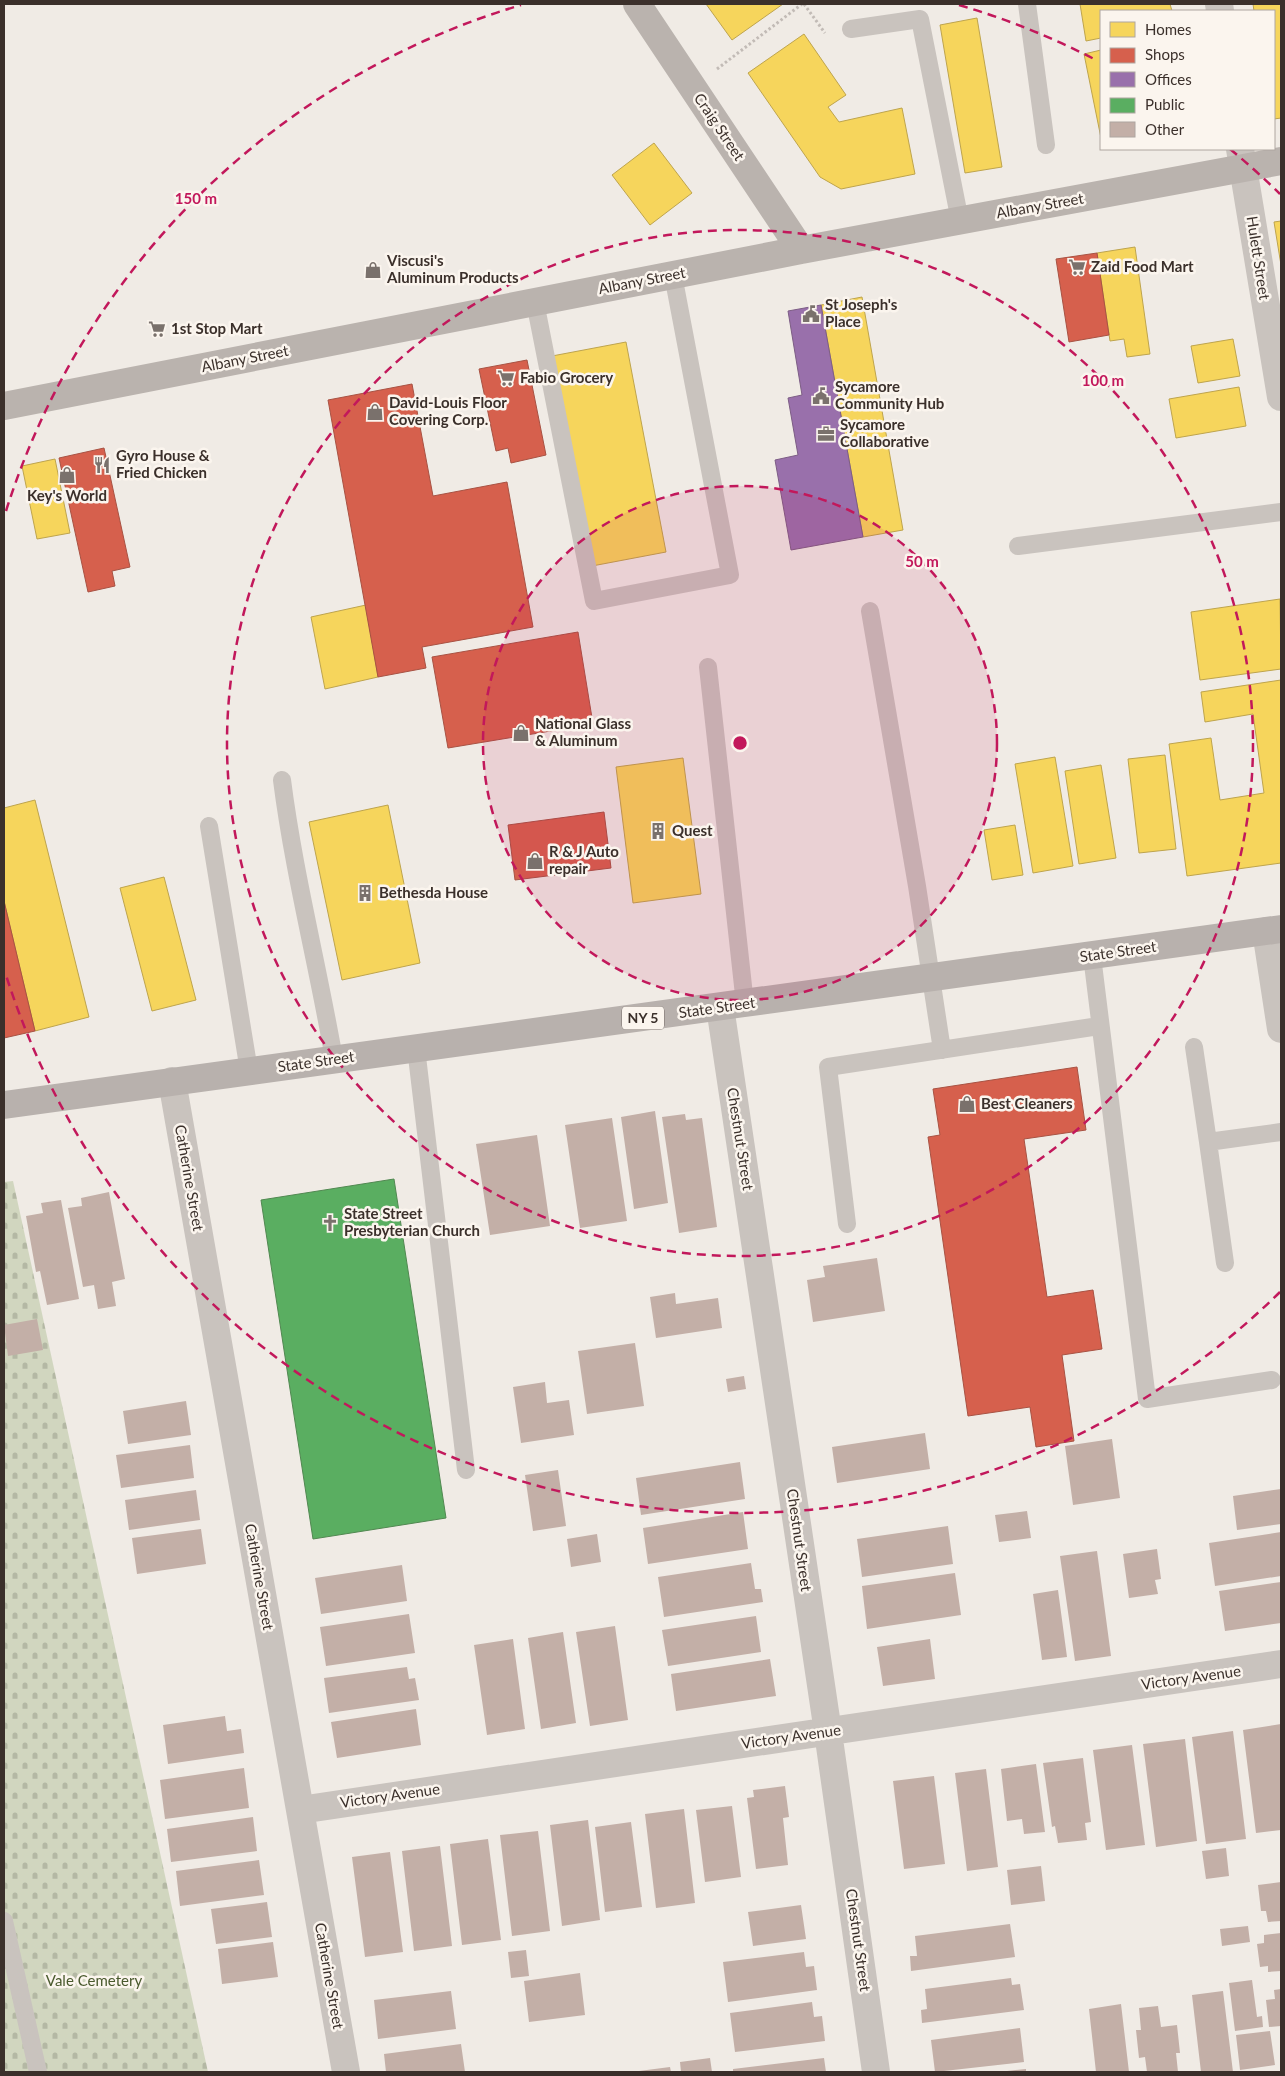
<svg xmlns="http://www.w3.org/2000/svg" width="1285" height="2076" font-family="Lato,sans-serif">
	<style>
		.cemetery { fill: url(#cemetery-stones) }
		.homes { fill: #f6d55c; stroke: #bea44d }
		.shops { fill: #d6604d; stroke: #a85243 }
		.offices { fill: #9970ab; stroke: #7d5d85 }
		.public { fill: #5aae61; stroke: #518851 }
		.building { fill: #c3afa7 }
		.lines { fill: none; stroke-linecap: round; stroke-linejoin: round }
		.path { stroke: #c2bbb6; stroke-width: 3; stroke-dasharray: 2.5 2.5; stroke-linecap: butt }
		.lane { stroke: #c9c3be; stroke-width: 18 }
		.street { stroke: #c9c3be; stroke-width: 28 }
		.secondary { stroke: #bab3ae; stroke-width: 28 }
		.primary { stroke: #b8b1ad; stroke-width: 28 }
		.ring { fill: none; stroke: #c2185b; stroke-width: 2.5; stroke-dasharray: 9 6 }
		.labels { text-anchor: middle; stroke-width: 5; stroke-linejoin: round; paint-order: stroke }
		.shield { fill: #fbf5ee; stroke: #756b66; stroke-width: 1 }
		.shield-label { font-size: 14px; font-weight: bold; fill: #3b302b }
		.street-label { font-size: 15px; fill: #3b302b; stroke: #fbf5ee }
		.poi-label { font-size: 15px; font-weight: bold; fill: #3b302b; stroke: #fbf5ee; text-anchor: start }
		.park-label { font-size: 15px; fill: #4a5a2e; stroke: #fbf5ee }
		.centre { fill: #c2185b; stroke: #fbf5ee; stroke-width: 2.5 }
		.ring-label { font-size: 15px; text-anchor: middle; font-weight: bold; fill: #c2185b; stroke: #fbf5ee; stroke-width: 5; stroke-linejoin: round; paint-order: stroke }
	</style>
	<defs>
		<pattern id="cemetery-stones" width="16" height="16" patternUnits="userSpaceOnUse" patternTransform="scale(1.25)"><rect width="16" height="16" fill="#d1d6bf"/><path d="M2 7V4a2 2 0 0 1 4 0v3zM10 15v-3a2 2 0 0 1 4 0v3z" fill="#b4b8a4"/></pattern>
	</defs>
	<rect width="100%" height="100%" fill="#f0ebe5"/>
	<path class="cemetery" d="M13 1181 208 2072H4V1182Z"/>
	<path class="homes" d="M706 4H783L732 40Z
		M1080 4H1170L1172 11H1101V38L1086 41Z
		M1253 4H1281V118L1274 119V11H1254Z
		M977 18 1002 167 965 173 940 25Z
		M804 34 846 95 828 107 839 122 902 108 915 174 841 189 820 177 748 73Z
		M1101 50V138L1084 54Z
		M654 143 692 193 650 225 612 175Z
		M1281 221V265L1274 222Z
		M1135 247 1150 354 1127 357 1124 339 1110 341 1097 253Z
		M862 297 903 530 863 537 821 305Z
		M1233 339 1240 376 1198 383 1191 346Z
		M626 342 666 552 592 566 552 356Z
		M1239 387 1246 426 1176 438 1169 399Z
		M55 459 70 533 37 539 22 466Z
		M1280 599 1281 669 1200 680 1191 612Z
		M366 605 378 677 325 689 311 617Z
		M1281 680V863L1187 876 1169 744 1211 738 1220 800 1264 793 1253 714 1205 722 1201 692Z
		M1165 755 1176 849 1139 853 1128 759Z
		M1055 757 1073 866 1033 873 1015 764Z
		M683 758 701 894 633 903 616 767Z
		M1101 765 1116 858 1079 864 1065 771Z
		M35 800 89 1017 35 1031 4 901V808Z
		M388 805 420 963 342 980 309 822Z
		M1015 825 1023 875 992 880 984 830Z
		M164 877 196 1000 152 1011 120 888Z"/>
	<path class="shops" d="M1097 253 1109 335 1069 342 1056 259Z
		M527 360 546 455 511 463 508 448 496 451 479 369Z
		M412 384 433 496 507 482 533 627 422 647 426 668 378 677 328 400Z
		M104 448 130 567 112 571 115 586 88 592 59 458Z
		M578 632 593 724 448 748 432 657Z
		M604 812 611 868 515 880 508 825Z
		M4 901 35 1031 4 1038Z
		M1077 1067 1086 1130 1024 1139 1047 1297 1093 1290 1102 1349 1062 1355 1074 1441 1036 1447 1030 1407 968 1416 928 1137 940 1135 933 1089Z"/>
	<path class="offices" d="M821 305 863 537 791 550 775 460 798 455 788 398 802 395 788 311Z"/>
	<path class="public" d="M394 1179 446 1518 313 1539 261 1200Z"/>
	<path class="building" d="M655 1111 668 1203 634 1209 621 1117Z
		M685 1114 686 1120 702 1118 717 1227 679 1233 662 1117Z
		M612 1118 627 1221 580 1228 565 1125Z
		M537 1135 550 1226 490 1235 476 1144Z
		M109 1192 125 1279 112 1282 116 1306 98 1309 94 1285 83 1287 68 1208 82 1206 81 1198Z
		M61 1200 79 1299 47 1305 40 1271 36 1272 26 1216 43 1213 41 1203Z
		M877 1258 885 1311 813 1322 807 1280 825 1277 823 1266Z
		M675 1293 676 1304 718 1298 722 1328 656 1338 650 1297Z
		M37 1319 43 1350 8 1356 4 1325Z
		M635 1343 644 1406 587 1414 578 1351Z
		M744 1376 746 1389 728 1392 726 1379Z
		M545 1382 547 1403 569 1400 574 1435 521 1443 513 1387Z
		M186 1401 191 1435 128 1444 123 1411Z
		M925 1433 930 1469 837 1483 832 1447Z
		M1112 1439 1120 1498 1073 1505 1065 1446Z
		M190 1445 194 1478 121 1488 116 1455Z
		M740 1462 745 1499 641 1515 636 1478Z
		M558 1470 566 1526 533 1531 525 1475Z
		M1281 1489V1524L1237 1530 1233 1496Z
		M196 1490 200 1520 129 1530 125 1500Z
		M1027 1511 1031 1538 999 1542 995 1515Z
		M743 1512 748 1549 648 1564 643 1528Z
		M948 1526 953 1564 862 1577 857 1539Z
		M201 1529 206 1564 137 1574 132 1538Z
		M1281 1532V1576L1215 1586 1209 1543Z
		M597 1534 601 1562 571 1567 567 1539Z
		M1157 1549 1161 1579 1155 1580 1158 1594 1129 1598 1123 1554Z
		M1097 1551 1111 1656 1075 1661 1060 1556Z
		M751 1563 755 1589H761L763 1602 664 1617 658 1577Z
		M402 1565 407 1601 321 1614 315 1578Z
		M955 1573 961 1615 867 1629 862 1586Z
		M1281 1582V1623L1225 1631 1219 1591Z
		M1058 1590 1067 1657 1042 1660 1033 1594Z
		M409 1614 415 1653 326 1666 320 1627Z
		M756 1616 761 1652 668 1666 662 1630Z
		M615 1626 628 1720 590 1726 576 1632Z
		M563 1632 576 1723 541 1729 528 1638Z
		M513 1639 525 1729 487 1735 474 1645Z
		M930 1639 935 1679 883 1686 877 1647Z
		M770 1659 776 1696 676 1711 671 1674Z
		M407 1667 409 1679 415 1678 419 1700 329 1713 324 1678Z
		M416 1709 421 1745 337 1758 331 1722Z
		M225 1716 227 1731 241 1729 244 1753 168 1764 163 1725Z
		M1281 1724V1830L1256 1833 1243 1730Z
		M1233 1731 1246 1839 1206 1844 1192 1737Z
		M1185 1739 1197 1841 1156 1847 1143 1744Z
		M1132 1745 1145 1845 1106 1850 1093 1750Z
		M1083 1758 1091 1822 1085 1823 1087 1840 1058 1843 1055 1826 1052 1827 1043 1763Z
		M1036 1764 1045 1832 1024 1834 1022 1819 1007 1821 1001 1769Z
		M244 1768 249 1808 165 1819 160 1780Z
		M986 1769 998 1867 967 1871 955 1773Z
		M934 1776 945 1864 904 1869 893 1781Z
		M785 1786 789 1817 783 1818 788 1865 756 1869 747 1798 754 1797 753 1790Z
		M732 1806 741 1877 705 1882 696 1810Z
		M684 1809 695 1903 656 1908 645 1814Z
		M253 1817 257 1851 171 1862 167 1829Z
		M588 1820 600 1920 562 1926 550 1825Z
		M631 1822 642 1907 605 1912 595 1827Z
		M538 1831 550 1931 512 1936 500 1835Z
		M488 1839 501 1940 462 1945 450 1844Z
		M440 1846 452 1946 414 1951 402 1851Z
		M1226 1848 1229 1876 1206 1879 1202 1851Z
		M390 1852 403 1952 365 1957 352 1857Z
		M259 1860 264 1895 180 1906 176 1871Z
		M1041 1866 1045 1901 1011 1905 1007 1870Z
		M1281 1882V1921L1268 1922 1266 1911H1261L1258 1885Z
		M267 1902 272 1937 216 1944 211 1909Z
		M801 1905 806 1939 753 1946 748 1912Z
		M1010 1924 1015 1957 911 1971 910 1956H917L915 1936Z
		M1248 1926 1250 1942 1222 1946 1220 1929Z
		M1281 1933V1971L1268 1972V1966L1260 1967 1257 1944 1264 1943V1935Z
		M273 1942 278 1977 222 1984 218 1949Z
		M526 1950 529 1976 511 1978 508 1952Z
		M804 1952 806 1967 814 1966 817 1990 728 2002 723 1962Z
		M580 1973 585 2015 529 2022 524 1981Z
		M1011 1978 1012 1985 1020 1984 1024 2010 922 2023 921 2010 927 2009 925 1989Z
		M1252 1980 1257 2017 1262 2016 1263 2027 1235 2031 1229 1983Z
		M1281 1989V2026L1269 2027 1266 2000 1275 1999 1274 1990Z
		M451 1991 456 2029 378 2039 374 2000Z
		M1223 1991 1233 2072H1201L1192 1995Z
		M812 2002 814 2017 822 2016 825 2041 735 2052 730 2013Z
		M1121 2004 1129 2072H1096L1089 2009Z
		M1158 2006 1161 2027 1177 2025 1180 2053H1176L1178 2072H1147L1145 2057 1139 2058 1136 2030H1141L1139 2008Z
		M1020 2028 1024 2062 935 2072 931 2040Z
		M1270 2031 1275 2065 1240 2070 1236 2035Z
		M461 2044 465 2072H386L384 2054Z
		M710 2058 712 2072H681L680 2062Z
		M824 2058 826 2072H733V2069Z
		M670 2067 671 2072H639V2071Z
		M1026 2069V2072H1008L1007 2071Z"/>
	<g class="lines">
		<path class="path" d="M804 4 825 33
			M717 69 802 4"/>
		<path class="lane" d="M1027 4 1046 145
			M851 29 920 19 960 221
			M535 302 594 601 730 575 673 275
			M1018 546 1281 512
			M870 611 917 886 942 1050
			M708 667 745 1004
			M282 780C294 874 318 966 334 1059
			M209 826 249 1071
			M1092 956 1147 1399 1272 1380
			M1194 1047 1208 1142
			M416 1048 466 1470
			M847 1224 828 1067 1099 1026
			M1225 1263 1208 1142 1281 1132
			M4 1921 38 2072"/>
		<path class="street" d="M1219 4 1220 11
			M1240 149 1281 397
			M1266 931 1281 1029
			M720 1007 828 1732 876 2072
			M172 1081 346 2072
			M300 1810 1281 1664"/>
		<path class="secondary" d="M637 4 801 250
			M4 406 801 250 1281 161"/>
		<path class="primary" d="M4 1105 1281 929"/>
	</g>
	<circle cx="740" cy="743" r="257" fill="#c2185b" fill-opacity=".12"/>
	<g class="ring">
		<circle cx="740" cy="743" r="257"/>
		<circle cx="740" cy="743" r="513"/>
		<path d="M1280 1292A770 770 0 0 1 6 975M6 511A770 770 0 0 1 521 5M959 5A770 770 0 0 1 1096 60M1230 149A770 770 0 0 1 1280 194"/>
	</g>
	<defs>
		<g id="supermarket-bare" transform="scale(1.35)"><path d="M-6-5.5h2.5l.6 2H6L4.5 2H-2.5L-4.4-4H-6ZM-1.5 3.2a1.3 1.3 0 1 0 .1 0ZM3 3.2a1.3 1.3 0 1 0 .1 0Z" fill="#7a716c" stroke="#fbf5ee" stroke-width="2.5" paint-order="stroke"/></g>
		<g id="shop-bare" transform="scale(1.35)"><path d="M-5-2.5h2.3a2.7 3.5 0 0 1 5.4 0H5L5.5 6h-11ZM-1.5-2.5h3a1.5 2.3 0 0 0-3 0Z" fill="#7a716c" stroke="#fbf5ee" stroke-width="2.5" paint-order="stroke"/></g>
		<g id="civic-bare" transform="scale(1.35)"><path d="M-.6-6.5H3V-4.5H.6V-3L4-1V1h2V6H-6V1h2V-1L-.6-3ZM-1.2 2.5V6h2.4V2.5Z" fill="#7a716c" stroke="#fbf5ee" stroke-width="2.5" paint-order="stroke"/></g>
		<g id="office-bare" transform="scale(1.35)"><path d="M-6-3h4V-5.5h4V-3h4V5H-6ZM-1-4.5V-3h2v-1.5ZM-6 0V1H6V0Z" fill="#7a716c" stroke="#fbf5ee" stroke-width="2.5" paint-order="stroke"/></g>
		<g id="restaurant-bare" transform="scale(1.35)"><path d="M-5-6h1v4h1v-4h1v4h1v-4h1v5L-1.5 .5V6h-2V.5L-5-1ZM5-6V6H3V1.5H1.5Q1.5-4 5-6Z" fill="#7a716c" stroke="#fbf5ee" stroke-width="2.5" paint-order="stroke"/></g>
		<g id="building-bare" transform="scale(1.35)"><path d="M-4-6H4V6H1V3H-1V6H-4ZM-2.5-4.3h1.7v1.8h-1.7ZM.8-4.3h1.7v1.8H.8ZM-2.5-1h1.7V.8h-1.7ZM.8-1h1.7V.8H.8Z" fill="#7a716c" stroke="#fbf5ee" stroke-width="2.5" paint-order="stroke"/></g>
		<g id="church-bare" transform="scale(1.35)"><path d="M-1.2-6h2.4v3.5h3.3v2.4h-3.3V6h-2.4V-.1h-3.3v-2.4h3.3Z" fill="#7a716c" stroke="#fbf5ee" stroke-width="2.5" paint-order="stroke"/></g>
	</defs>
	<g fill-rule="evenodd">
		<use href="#supermarket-bare" x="1077" y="267"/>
		<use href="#shop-bare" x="373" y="270"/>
		<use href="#civic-bare" x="811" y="314"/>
		<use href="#supermarket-bare" x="157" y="329"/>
		<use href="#supermarket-bare" x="506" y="378"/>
		<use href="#civic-bare" x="821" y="396"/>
		<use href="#shop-bare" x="375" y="412"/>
		<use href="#office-bare" x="826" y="434"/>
		<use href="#restaurant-bare" x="102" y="465"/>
		<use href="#shop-bare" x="67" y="475"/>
		<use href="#shop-bare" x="521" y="733"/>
		<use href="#building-bare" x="658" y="831"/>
		<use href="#shop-bare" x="535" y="861"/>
		<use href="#building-bare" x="365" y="893"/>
		<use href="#shop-bare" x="967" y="1104"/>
		<use href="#church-bare" x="330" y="1223"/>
	</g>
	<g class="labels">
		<rect class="shield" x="622" y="1006.5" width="42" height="23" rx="4"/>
		<g class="shield-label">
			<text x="643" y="1023">NY 5</text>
		</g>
		<g class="street-label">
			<text transform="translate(719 127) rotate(56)" y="5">Craig Street</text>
			<text transform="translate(1040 206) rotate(-10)" y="5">Albany Street</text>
			<text transform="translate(1258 258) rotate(81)" y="5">Hulett Street</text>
			<text transform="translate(642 281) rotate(-11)" y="5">Albany Street</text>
			<text transform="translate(245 359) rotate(-11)" y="5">Albany Street</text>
			<text transform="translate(1118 952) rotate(-8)" y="5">State Street</text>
			<text transform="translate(717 1008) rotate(-8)" y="5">State Street</text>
			<text transform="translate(316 1062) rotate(-8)" y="5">State Street</text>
			<text transform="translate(740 1139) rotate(81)" y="5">Chestnut Street</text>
			<text transform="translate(189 1178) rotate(80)" y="5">Catherine Street</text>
			<text transform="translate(799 1540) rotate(82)" y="5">Chestnut Street</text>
			<text transform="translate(259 1577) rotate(80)" y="5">Catherine Street</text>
			<text transform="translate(1191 1678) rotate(-8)" y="5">Victory Avenue</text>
			<text transform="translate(791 1737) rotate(-8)" y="5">Victory Avenue</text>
			<text transform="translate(390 1796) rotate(-8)" y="5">Victory Avenue</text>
			<text transform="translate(858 1940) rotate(82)" y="5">Chestnut Street</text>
			<text transform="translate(329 1976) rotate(80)" y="5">Catherine Street</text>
		</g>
		<g class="poi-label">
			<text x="387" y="266">Viscusi's<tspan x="387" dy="17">Aluminum Products</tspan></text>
			<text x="1091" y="272">Zaid Food Mart</text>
			<text x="825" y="310">St Joseph's<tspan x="825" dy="17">Place</tspan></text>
			<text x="171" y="334">1st Stop Mart</text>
			<text x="520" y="383">Fabio Grocery</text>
			<text x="835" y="392">Sycamore<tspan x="835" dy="17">Community Hub</tspan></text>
			<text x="389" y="408">David-Louis Floor<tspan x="389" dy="17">Covering Corp.</tspan></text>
			<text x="840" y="430">Sycamore<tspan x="840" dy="17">Collaborative</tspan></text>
			<text x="116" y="461">Gyro House &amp;<tspan x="116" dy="17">Fried Chicken</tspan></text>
			<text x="67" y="501" text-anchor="middle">Key's World</text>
			<text x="535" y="729">National Glass<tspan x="535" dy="17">&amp; Aluminum</tspan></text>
			<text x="672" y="836">Quest</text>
			<text x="549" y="857">R &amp; J Auto<tspan x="549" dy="17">repair</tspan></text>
			<text x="379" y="898">Bethesda House</text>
			<text x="981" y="1109">Best Cleaners</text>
			<text x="344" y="1219">State Street<tspan x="344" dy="17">Presbyterian Church</tspan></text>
		</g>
		<g class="park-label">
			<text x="94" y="1986">Vale Cemetery</text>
		</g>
	</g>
	<circle cx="740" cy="743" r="8" class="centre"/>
	<g class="ring-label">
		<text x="196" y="204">150 m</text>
		<text x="1103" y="386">100 m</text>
		<text x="922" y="567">50 m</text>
	</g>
	<rect width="1285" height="2076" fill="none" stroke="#3b302b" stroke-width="10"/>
	<rect x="1100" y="10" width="175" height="140" fill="#fbf5ee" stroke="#aea6a0"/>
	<rect x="1110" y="22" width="25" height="15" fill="#f6d55c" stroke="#aea6a0"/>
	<text x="1145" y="35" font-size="15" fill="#3b302b">Homes</text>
	<rect x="1110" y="48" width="25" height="15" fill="#d6604d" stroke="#aea6a0"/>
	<text x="1145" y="60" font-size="15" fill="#3b302b">Shops</text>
	<rect x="1110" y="72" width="25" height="15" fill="#9970ab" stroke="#aea6a0"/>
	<text x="1145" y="85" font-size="15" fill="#3b302b">Offices</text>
	<rect x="1110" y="98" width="25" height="15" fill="#5aae61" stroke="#aea6a0"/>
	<text x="1145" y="110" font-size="15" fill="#3b302b">Public</text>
	<rect x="1110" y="122" width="25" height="15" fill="#c3afa7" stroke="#aea6a0"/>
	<text x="1145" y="135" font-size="15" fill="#3b302b">Other</text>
</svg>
